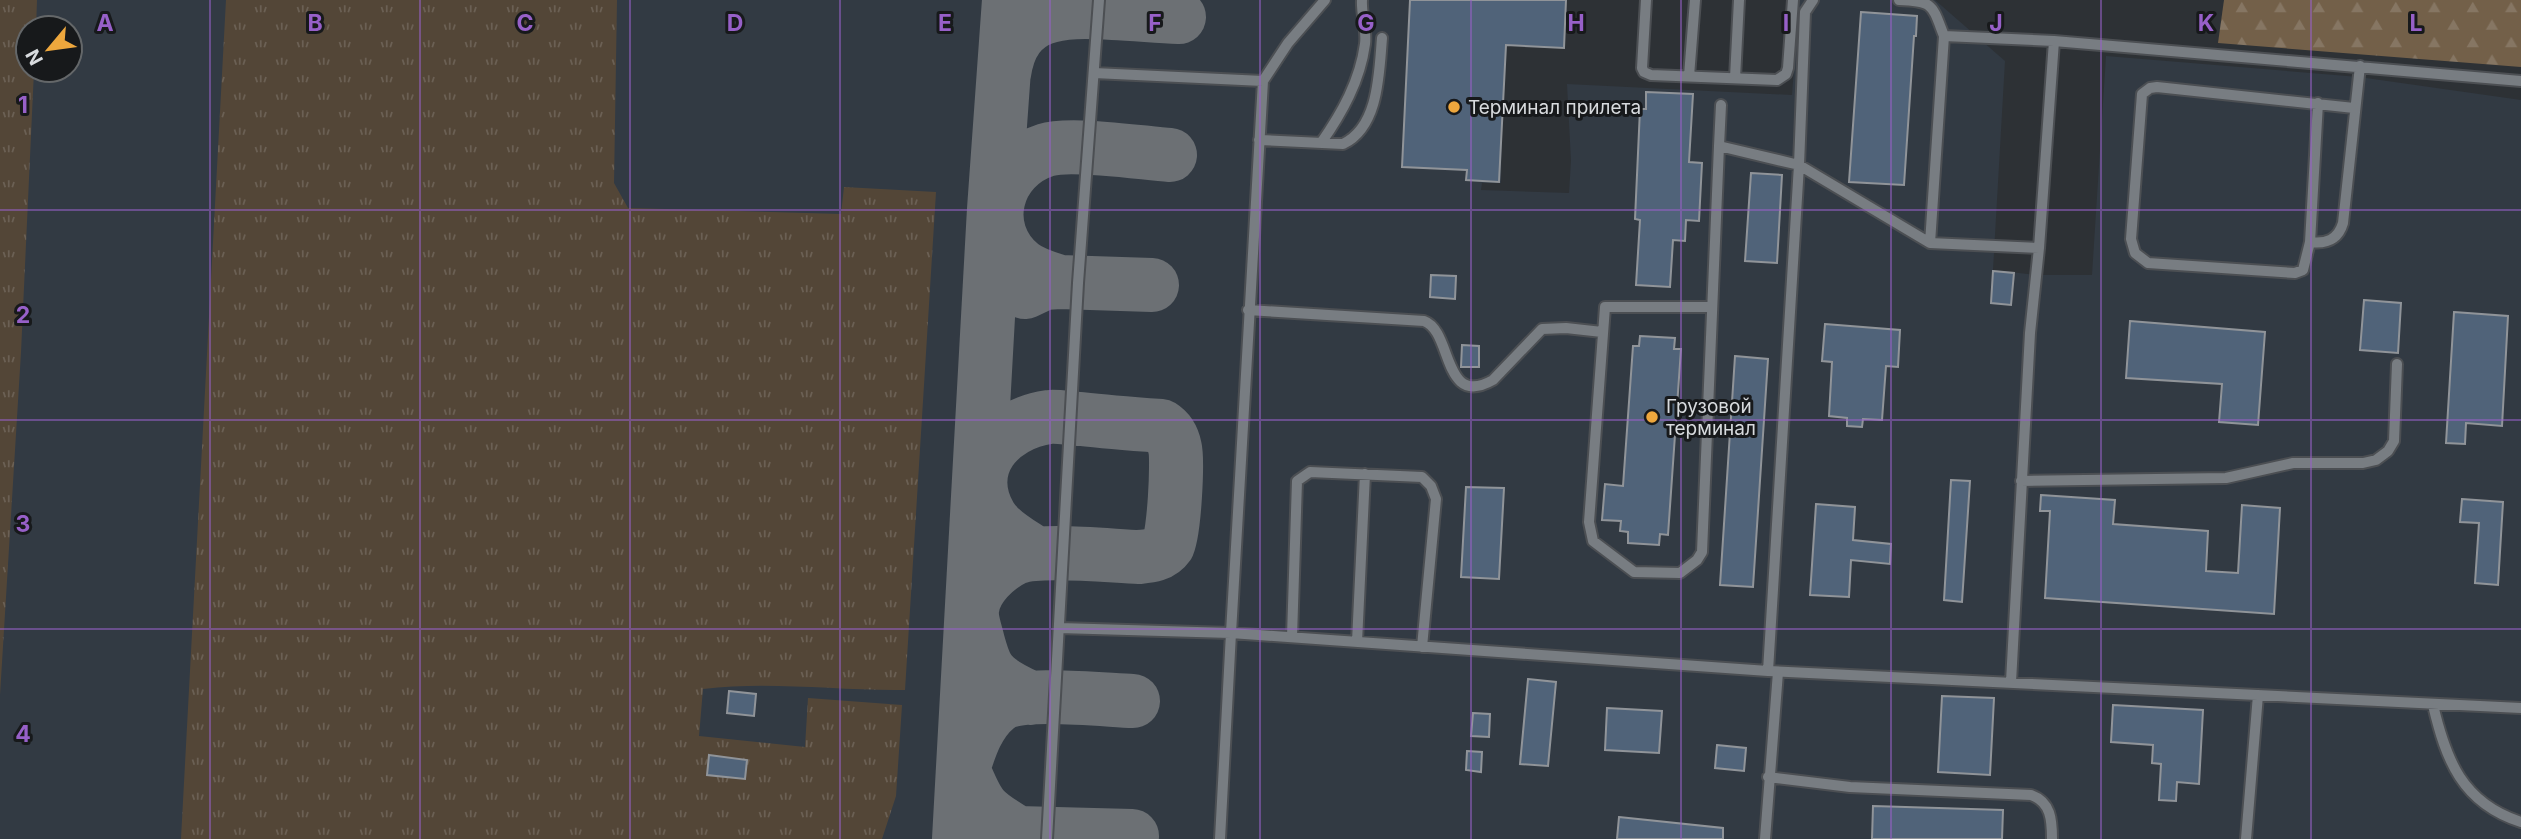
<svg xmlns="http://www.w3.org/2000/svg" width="2521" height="839" font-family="Inter,sans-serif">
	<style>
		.built { fill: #323a43; fill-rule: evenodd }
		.grass { fill: url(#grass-tufts) }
		.forest { fill: url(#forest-firs) }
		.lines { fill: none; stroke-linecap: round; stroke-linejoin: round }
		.taxiway { stroke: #6c7074; stroke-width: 54 }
		.building { fill: #506379; stroke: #909499; stroke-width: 2 }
		.lane-casing { stroke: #4c4f53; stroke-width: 14 }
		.lane { stroke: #787d82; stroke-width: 10 }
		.grid { fill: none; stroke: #9760c8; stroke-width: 2; stroke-opacity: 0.55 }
		.poi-dot { fill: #eea73d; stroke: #17191b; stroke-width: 2.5 }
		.labels { text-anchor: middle; stroke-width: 6; stroke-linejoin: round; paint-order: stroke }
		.poi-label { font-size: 19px; fill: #d8dbde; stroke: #17191b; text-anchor: start }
		.grid-label { font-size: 23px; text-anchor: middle; font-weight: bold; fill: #9760c8; stroke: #17191b; stroke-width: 6; stroke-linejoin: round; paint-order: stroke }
	</style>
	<defs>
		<pattern id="grass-tufts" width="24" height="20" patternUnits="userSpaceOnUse" patternTransform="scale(1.75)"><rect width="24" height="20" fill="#534637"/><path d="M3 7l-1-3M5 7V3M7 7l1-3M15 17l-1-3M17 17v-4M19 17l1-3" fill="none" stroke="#6b6054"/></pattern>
		<pattern id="forest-firs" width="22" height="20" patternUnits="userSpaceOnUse" patternTransform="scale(1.75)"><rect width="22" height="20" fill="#736049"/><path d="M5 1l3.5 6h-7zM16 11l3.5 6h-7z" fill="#867663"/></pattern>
	</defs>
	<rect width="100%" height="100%" fill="#2d3135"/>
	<path class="built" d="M0 0H1409L1408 38 1504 30 1501 183H1482L1481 190 1569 193 1571 161 1567 84 1792 95 1799 0H1935L2005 61 1993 270 2037 275H2092L2106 56 2359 77 2521 100V839H0ZM28 28H70V70H28Z"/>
	<path class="grass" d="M0 0H37L36 28H28V70H34L21 352 0 695Z
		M226 0H617L614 183 628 208 841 214 844 187 936 192 905 690C838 691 770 681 703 689L699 736 805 747 808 698 902 705 896 796 882 839H181Z"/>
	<path class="forest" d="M2224 0H2521V67L2218 43Z"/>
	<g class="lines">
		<path class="taxiway" d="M1004 74C1013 10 1061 10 1113 13 1135 14 1157 16 1179 17
			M1060 282C1047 278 1032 274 1021 265 978 229 995 166 1046 150 1070 142 1142 153 1170 155
			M1025 292 1044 283 1060 282 1152 285
			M1031 698C1018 692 1004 686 994 676 985 668 981 653 978 642 976 633 971 620 972 610 974 588 996 567 1015 558 1039 548 1110 556 1139 557 1150 556 1161 555 1168 545 1174 535 1178 461 1175 448 1173 438 1169 431 1161 426 1134 424 1107 422 1081 419 1071 419 1059 416 1049 417 999 424 962 467 990 516 1000 533 1020 543 1035 553
			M1018 833C981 811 979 808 963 769 970 747 978 722 997 707 1019 690 1103 700 1133 701
			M959 839 994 209 1009 0
			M998 839 1018 833 1132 836"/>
	</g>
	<path class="building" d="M1410 0H1566L1564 48 1506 45 1499 182 1466 180 1467 170 1402 167Z
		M1861 12 1917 16 1916 36H1914L1904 185 1849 182Z
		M1646 92 1693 94 1689 162 1702 163 1699 221 1686 220 1685 241 1673 240 1670 287 1636 285 1640 220 1635 219 1640 109H1646Z
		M1751 173 1782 175 1777 263 1745 261Z
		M1993 271 2014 273 2011 305 1991 303Z
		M1431 275 1456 276 1455 299 1430 297Z
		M2364 300 2401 303 2398 353 2360 350Z
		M2454 312 2508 316 2502 426 2466 423 2465 444 2446 443Z
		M2130 321 2265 332 2258 425 2219 422 2222 384 2126 378Z
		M1825 324 1900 330 1898 367 1886 366 1882 420 1863 419 1862 427 1847 426V418L1829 416 1832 362 1822 361Z
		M1640 336 1675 338 1674 349H1681L1668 535 1660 534 1659 545 1628 543V532L1620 531 1621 521 1602 520 1605 484 1623 486 1633 346H1639Z
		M1462 345 1479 346V367H1461Z
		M1735 356 1768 359 1753 587 1720 585Z
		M1951 480 1970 481 1962 602 1944 600Z
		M1466 487 1504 488 1499 579 1461 577Z
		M2041 495 2115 500 2113 524 2208 531 2206 571 2238 573 2242 505 2280 508 2274 614 2045 598 2050 511H2040Z
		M2462 499 2503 502 2498 585 2475 583 2479 523 2460 522Z
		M1816 504 1855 507 1853 540 1891 544 1890 564 1851 560 1849 597 1810 595Z
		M1528 679 1556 682 1548 766 1520 764Z
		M729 691 756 694 754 716 727 713Z
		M1942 696 1994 698 1990 775 1938 772Z
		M2113 705 2203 710 2199 784 2177 782 2176 801 2159 800 2161 764 2152 763 2153 745 2111 742Z
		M1607 708 1662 711 1659 753 1605 750Z
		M1473 713 1490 714 1489 737 1471 736Z
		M1717 745 1746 748 1744 771 1715 768Z
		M1467 751 1482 752 1481 772 1466 770Z
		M709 755 747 760 745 779 707 775Z
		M1873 806 2003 810 2002 839H1872Z
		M1619 817 1723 828V839H1617Z"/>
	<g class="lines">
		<g class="lane-casing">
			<path id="lane" d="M1325 0 1288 43 1263 81 1231 633 1768 671
				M1646 0 1642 68 1644 72 1651 75 1777 80 1786 74 1788 68 1793 0
				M1813 0 1805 12 1799 165 1768 671 2521 708
				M1899 0C1934 1 1932 5 1944 36
				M1094 73 1263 81
				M1689 76 1695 0
				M1735 78 1739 0
				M2318 103 2310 242 2303 270 2295 273 2148 263 2135 253 2131 239 2142 94 2150 88 2157 87 2354 108
				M1259 140 1343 144C1379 127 1379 73 1382 38
				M1321 143C1342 113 1360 81 1365 44 1367 30 1361 14 1362 0
				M1719 146 1721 105
				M2310 242C2326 244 2338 240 2343 223L2360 66
				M1930 243 2039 248
				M1711 307H1605L1589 522 1593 541 1634 572 1680 573 1697 560 1702 552 1719 146 1799 165 1930 243 1944 36 2054 41 2521 81
				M1248 310 1424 321C1453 331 1442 409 1493 380L1542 329 1566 328 1602 332
				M2021 481 2226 478 2293 463H2363L2376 460 2388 451 2394 441 2397 364
				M1059 628 1231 633 1220 839
				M1292 637 1297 481 1310 472 1422 477 1431 486 1436 499 1422 647
				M1357 642 1365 474
				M2011 682 2030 333 2039 248 2054 41
				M2433 705C2446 760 2462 803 2521 822
				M1768 777 1850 787 2031 795C2051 802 2052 820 2052 839
				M1047 839 1078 283 1099 0
				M1765 839 1778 672
				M2246 839 2258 695"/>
		</g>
		<use href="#lane" class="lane"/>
	</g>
	<path class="grid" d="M210 0V839M420 0V839M630 0V839M840 0V839M1050 0V839M1260 0V839M1471 0V839M1681 0V839M1891 0V839M2101 0V839M2311 0V839M0 210H2521M0 420H2521M0 629H2521"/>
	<g class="poi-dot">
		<circle cx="1454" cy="107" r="7"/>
		<circle cx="1652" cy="417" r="7"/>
	</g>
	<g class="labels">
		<g class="poi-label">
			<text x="1468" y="114">Терминал прилета</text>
			<text x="1666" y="413">Грузовой<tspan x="1666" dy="22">терминал</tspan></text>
		</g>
	</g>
	<g class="grid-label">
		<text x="105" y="31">A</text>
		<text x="315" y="31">B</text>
		<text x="525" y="31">C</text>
		<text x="735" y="31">D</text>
		<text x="945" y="31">E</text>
		<text x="1155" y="31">F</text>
		<text x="1366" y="31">G</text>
		<text x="1576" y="31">H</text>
		<text x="1786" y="31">I</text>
		<text x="1996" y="31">J</text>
		<text x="2206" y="31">K</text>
		<text x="2416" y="31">L</text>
		<text x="23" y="113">1</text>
		<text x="23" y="323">2</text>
		<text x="23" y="532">3</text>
		<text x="23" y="742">4</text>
	</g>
	<g transform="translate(49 49) rotate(241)"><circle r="33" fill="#17191b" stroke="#646769" stroke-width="2"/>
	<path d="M0-5L12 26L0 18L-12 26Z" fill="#eea73d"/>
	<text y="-10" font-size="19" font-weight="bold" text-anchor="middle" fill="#d8dbde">N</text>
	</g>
</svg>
